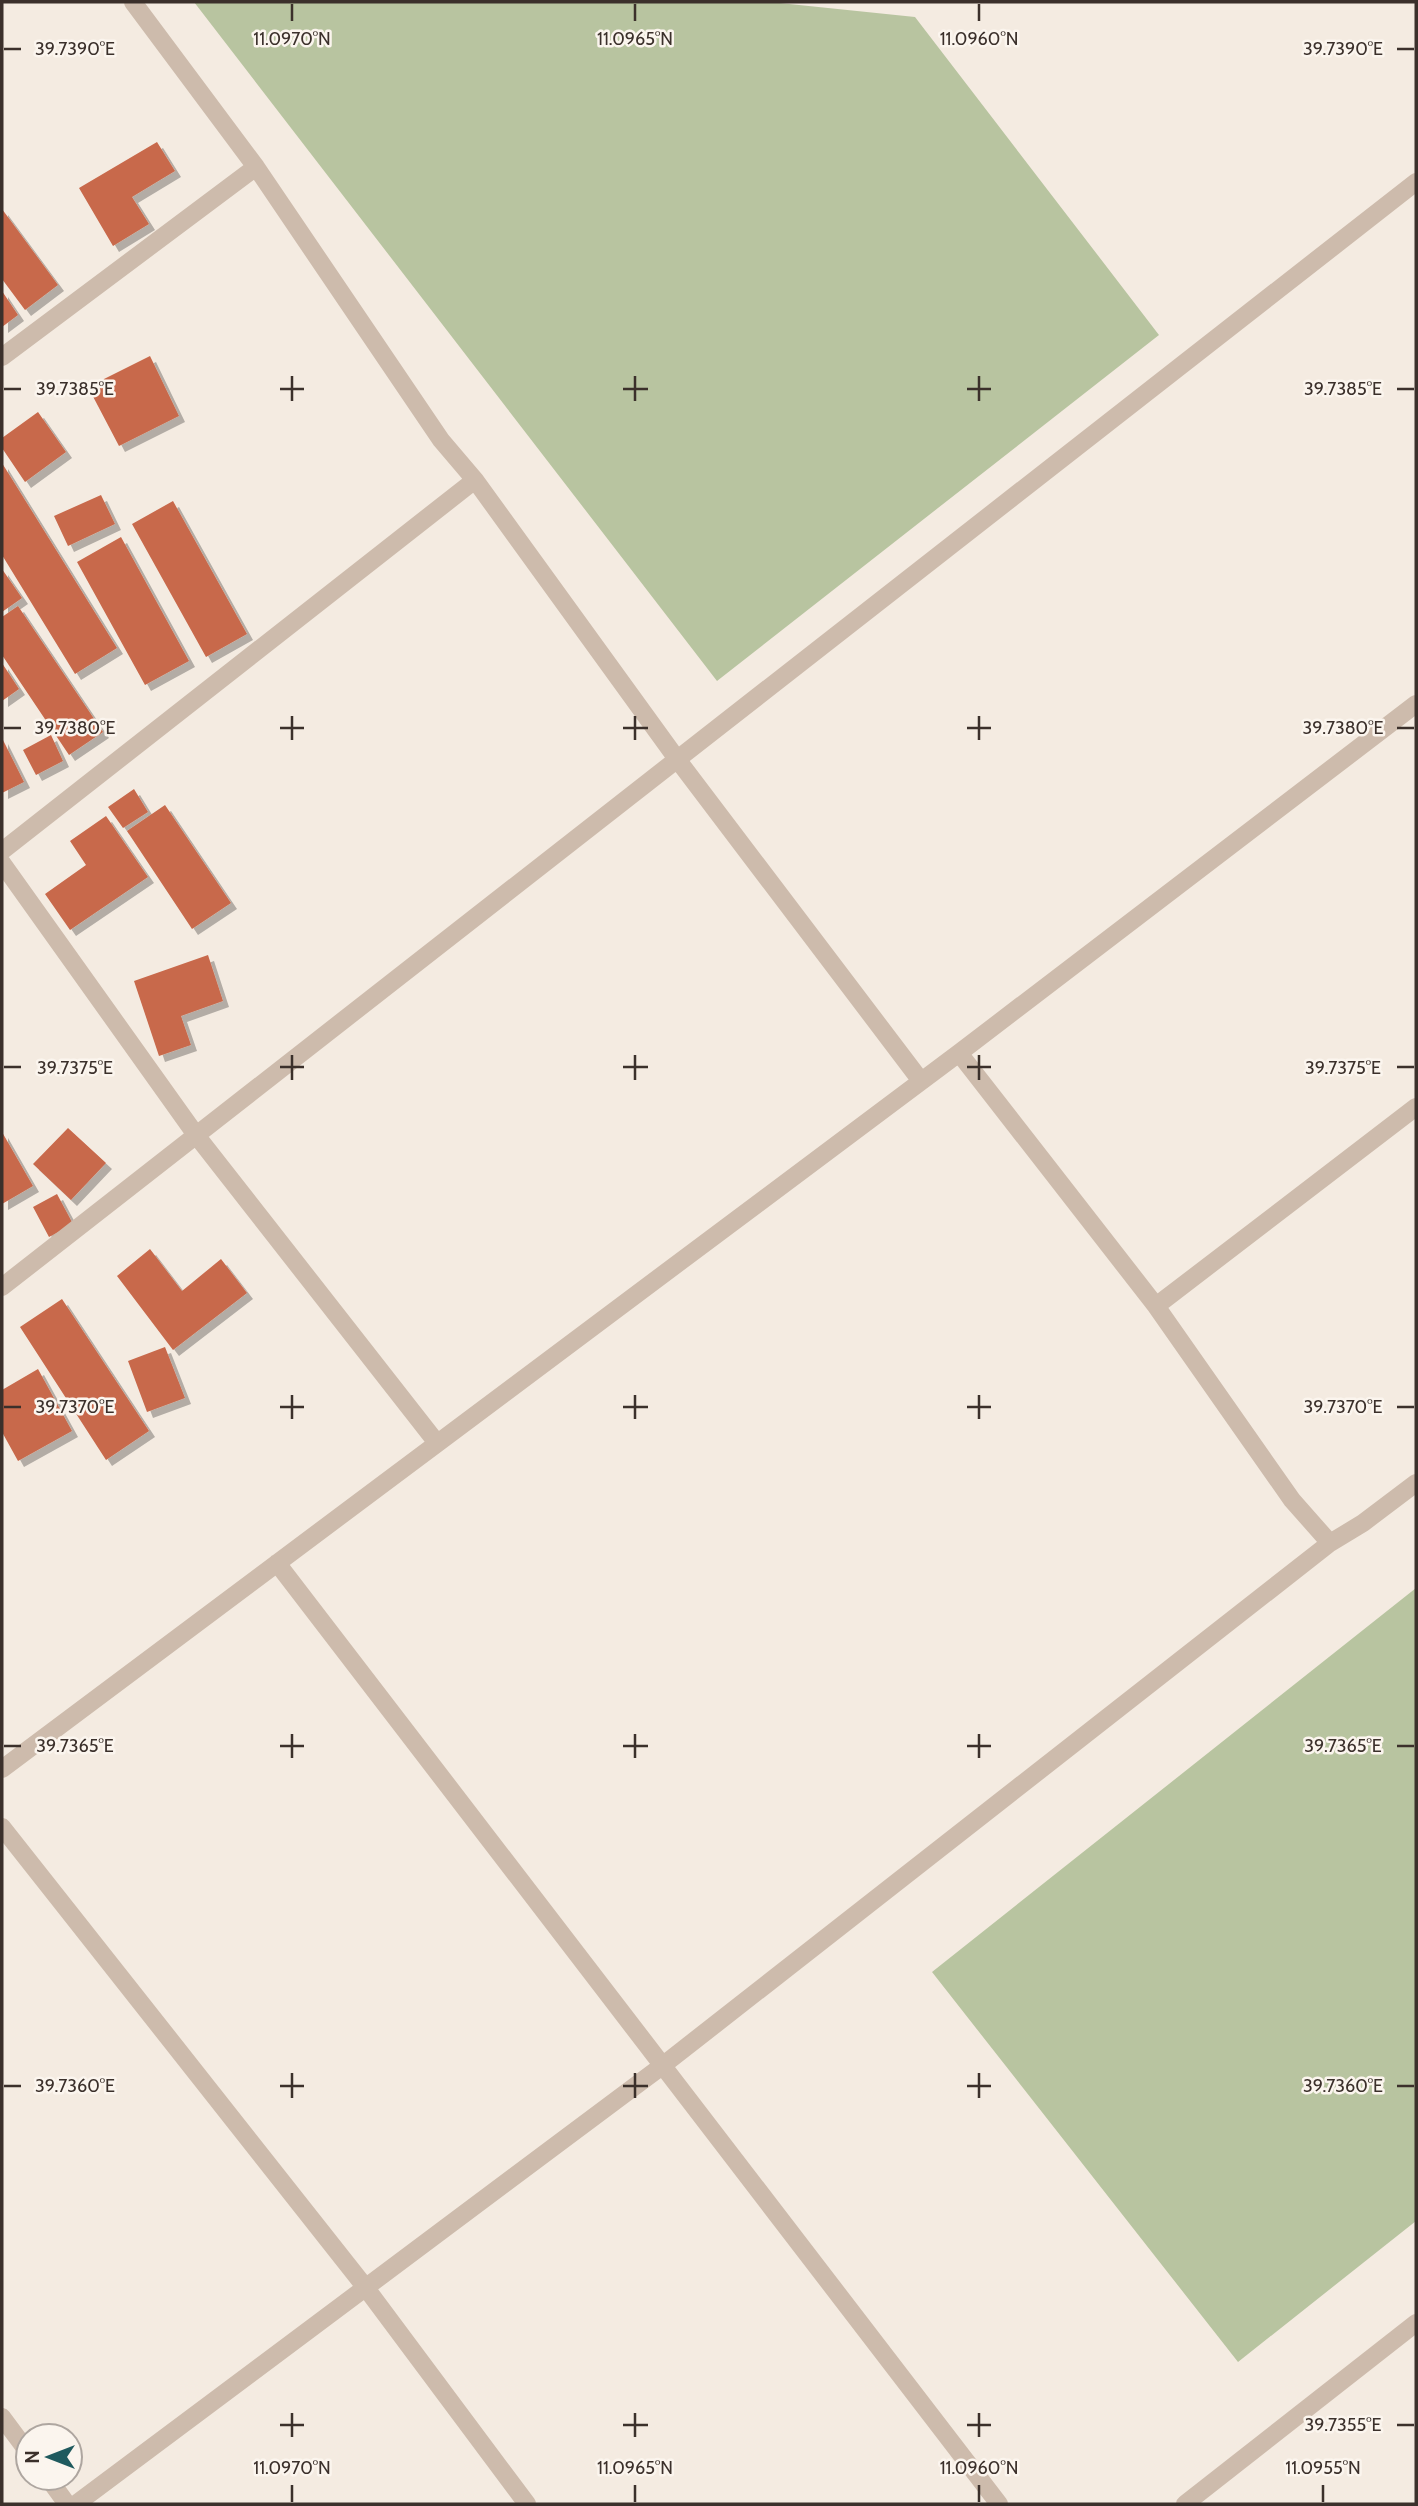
<svg xmlns="http://www.w3.org/2000/svg" width="1418" height="2506" font-family="Cabin,sans-serif">
	<style>
		.green { fill: #b8c4a0 }
		.building { fill: #c8694b; filter: url(#shadow) }
		.lines { fill: none; stroke-linecap: round; stroke-linejoin: round }
		.street { stroke: #cdbbac; stroke-width: 18 }
		.ticks { fill: none; stroke: #3b302b; stroke-width: 2.5 }
		.ticks-label { font-size: 18px; text-anchor: middle; fill: #3b302b; stroke: #fbf5ee; stroke-width: 5; stroke-linejoin: round; paint-order: stroke }
	</style>
	<defs>
		<filter id="shadow"><feDropShadow dx="6" dy="6" stdDeviation="0" flood-color="#0004"/></filter>
	</defs>
	<rect width="100%" height="100%" fill="#f4ebe1"/>
	<path class="green" d="M194 2H770L915 17 1159 335 717 681Z
		M1416 1588V2221L1238 2362 932 1972Z"/>
	<path class="building" d="M157 142 175 171 132 197 149 224 113 246 79 188Z
		M2 209 58 285 25 310 2 279Z
		M2 291 18 315 2 327Z
		M150 356 179 416 119 446 88 387Z
		M38 412 66 452 25 482 2 448V438Z
		M2 463 117 648 75 674 2 555Z
		M101 495 115 524 68 546 54 516Z
		M173 501 247 634 206 657 132 524Z
		M121 537 189 661 145 685 77 562Z
		M2 569 22 598 2 612Z
		M18 606 103 732 69 755 2 655V617Z
		M2 663 19 689 2 701Z
		M51 735 63 761 36 775 23 750Z
		M2 738 24 782 2 793Z
		M134 789 148 812 123 828 108 807Z
		M165 805 231 903 192 929 127 831Z
		M106 816 148 877 70 930 45 894 86 865 70 841Z
		M208 955 223 1001 181 1016 191 1045 159 1056 134 981Z
		M68 1128 106 1163 71 1200 33 1164Z
		M2 1132 33 1186 2 1204Z
		M57 1194 73 1224 49 1237 33 1207Z
		M150 1249 182 1291 221 1259 247 1293 173 1350 117 1276Z
		M62 1299 149 1431 106 1460 20 1327Z
		M165 1347 185 1398 147 1412 128 1361Z
		M38 1369 72 1431 18 1461 2 1432V1390Z"/>
	<g class="lines">
		<path class="street" d="M133 2 256 167 441 440 475 480 677 759 921 1081
			M2 357 256 167
			M2 851 475 480
			M2 863 196 1135 437 1443
			M959 1053 1156 1306 1292 1500 1330 1543 1363 1523 1416 1483
			M2 1287 1416 182
			M1156 1306 1416 1107
			M277 1563 999 2504
			M2 1769 959 1053 1416 704
			M2 1827 366 2288 527 2504
			M2 2417 28 2452
			M48 2478 67 2504
			M76 2504 662 2066 1330 1543
			M1185 2504 1416 2323"/>
	</g>
	<path class="ticks" d="M292 4V21M635 4V21M979 4V21M4 49H21M1397 49H1414M292 376V401M635 376V401M979 376V401M4 389H21M280 389H304M623 389H648M967 389H991M1397 389H1414M292 716V740M635 716V740M979 716V740M4 728H21M280 728H304M623 728H648M967 728H991M1397 728H1414M292 1055V1080M635 1055V1080M979 1055V1080M4 1067H21M280 1067H304M623 1067H648M967 1067H991M1397 1067H1414M292 1395V1419M635 1395V1419M979 1395V1419M4 1407H21M280 1407H304M623 1407H648M967 1407H991M1397 1407H1414M292 1734V1758M635 1734V1758M979 1734V1758M4 1746H21M280 1746H304M623 1746H648M967 1746H991M1397 1746H1414M292 2073V2098M635 2073V2098M979 2073V2098M4 2086H21M280 2086H304M623 2086H648M967 2086H991M1397 2086H1414M292 2413V2437M635 2413V2437M979 2413V2437M280 2425H304M623 2425H648M967 2425H991M1397 2425H1414M292 2485V2502M635 2485V2502M979 2485V2502M1323 2485V2502"/>
	<g class="ticks-label">
		<text x="292" y="45">11.0970°N</text>
		<text x="635" y="45">11.0965°N</text>
		<text x="979" y="45">11.0960°N</text>
		<text x="1343" y="55">39.7390°E</text>
		<text x="75" y="55">39.7390°E</text>
		<text x="1343" y="395">39.7385°E</text>
		<text x="75" y="395">39.7385°E</text>
		<text x="1343" y="734">39.7380°E</text>
		<text x="75" y="734">39.7380°E</text>
		<text x="1343" y="1074">39.7375°E</text>
		<text x="75" y="1074">39.7375°E</text>
		<text x="1343" y="1413">39.7370°E</text>
		<text x="75" y="1413">39.7370°E</text>
		<text x="1343" y="1752">39.7365°E</text>
		<text x="75" y="1752">39.7365°E</text>
		<text x="1343" y="2092">39.7360°E</text>
		<text x="75" y="2092">39.7360°E</text>
		<text x="1343" y="2431">39.7355°E</text>
		<text x="292" y="2474">11.0970°N</text>
		<text x="635" y="2474">11.0965°N</text>
		<text x="979" y="2474">11.0960°N</text>
		<text x="1323" y="2474">11.0955°N</text>
	</g>
	<rect width="1418" height="2506" fill="none" stroke="#3b302b" stroke-width="7"/>
	<g transform="translate(49 2457) rotate(270)"><circle r="33" fill="#fbf5ee" stroke="#aea6a0" stroke-width="2"/>
	<path d="M0-5L12 26L0 18L-12 26Z" fill="#1f5a5e"/>
	<text y="-10" font-size="19" font-weight="bold" text-anchor="middle" fill="#3b302b">N</text>
	</g>
</svg>
